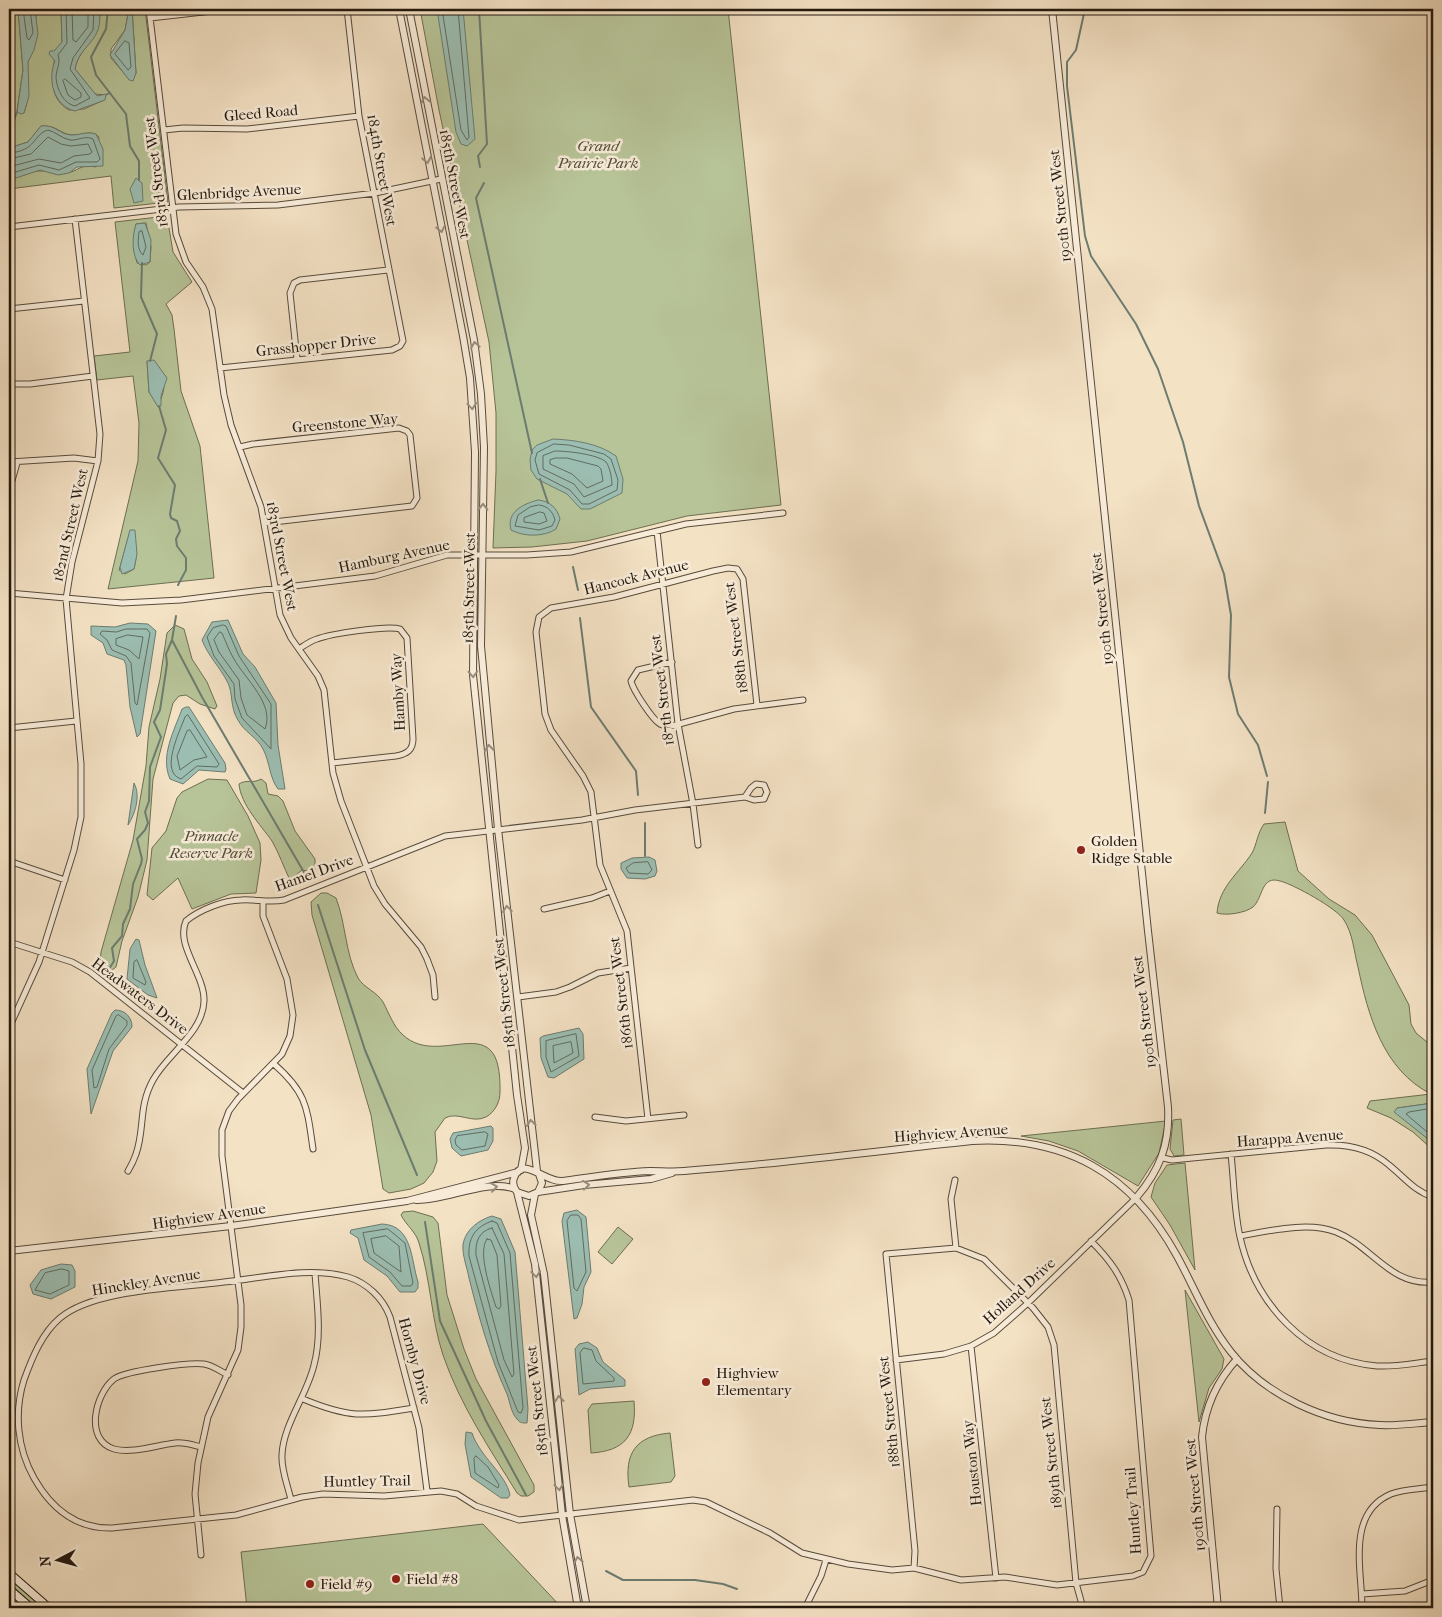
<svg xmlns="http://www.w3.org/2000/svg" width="1442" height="1617" font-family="'IM FELL French Canon',serif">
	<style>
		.green { fill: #b7c498; stroke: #6d6e53; fill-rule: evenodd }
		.water { fill: #9cbeb2; stroke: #6c7c70 }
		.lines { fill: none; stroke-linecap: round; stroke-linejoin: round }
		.shore { stroke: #606c60; stroke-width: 1 }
		.stream { stroke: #6c7c70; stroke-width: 2 }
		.minor-casing { stroke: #574b3c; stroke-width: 7 }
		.tertiary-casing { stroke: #574b3c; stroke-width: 8 }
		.secondary-casing { stroke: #23190e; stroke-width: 9 }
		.minor { stroke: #f8ecd9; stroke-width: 5 }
		.tertiary { stroke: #f8ecd9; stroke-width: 6 }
		.secondary { stroke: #f8ecd9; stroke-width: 7 }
		.oneway { stroke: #988d7e }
		.poi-dot { fill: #8f2418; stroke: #f8ecd9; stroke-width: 2 }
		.labels { text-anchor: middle; stroke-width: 5; stroke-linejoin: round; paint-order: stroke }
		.street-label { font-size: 15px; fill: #23190e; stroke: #f8ecd9 }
		.park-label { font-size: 15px; font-style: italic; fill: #4f4c37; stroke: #f8ecd9 }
		.poi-label { font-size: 15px; fill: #23190e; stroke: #f8ecd9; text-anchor: start }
	</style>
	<rect width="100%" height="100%" fill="#f4e2c5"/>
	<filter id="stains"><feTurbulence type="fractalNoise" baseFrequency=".004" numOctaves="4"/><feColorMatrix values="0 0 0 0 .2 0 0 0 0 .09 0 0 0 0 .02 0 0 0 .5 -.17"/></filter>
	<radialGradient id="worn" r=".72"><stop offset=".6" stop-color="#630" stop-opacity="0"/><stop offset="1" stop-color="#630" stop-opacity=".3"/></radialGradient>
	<path class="green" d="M9 9H18L23 70 17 111 24 113C31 93 25 81 28 62 31 43 39 28 35 9H61L62 43 54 51C53 55 55 59 54 63 52 81 50 99 69 110L84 109 104 100 106 95 95 94 75 69C79 45 104 39 99 9H129L125 30 111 49V58L129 79 132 80 136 73 132 9H145L168 202 114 208 111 176 9 189V178C20 178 28 171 39 171 48 170 57 173 66 173 78 172 80 163 96 167L99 137C90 129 82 136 72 135 59 134 58 125 41 126L28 142 9 148Z
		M420 9H728L781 505 687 516 587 541 532 547 493 548 496 471V413L489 342 439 110Z
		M167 216 173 252 192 282 166 304 172 315 174 329 181 391 200 446 214 578 108 589 138 461 139 423 133 376 97 380 94 356 130 352 115 222ZM146 223 151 247 150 262 146 265 137 263 134 249 136 224ZM147 361C170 369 166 389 158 406L149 392ZM130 531C137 547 138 551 134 569L125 574 119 570 120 567Z
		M175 625 184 629 192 659 207 682 217 706 215 709 200 704 186 695 179 696 173 703 153 779 147 860 138 897 122 941 116 967 111 971 100 964 101 952 133 840 146 766 149 727 160 679 167 633Z
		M208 779 227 780 248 816 260 843 261 860 256 893 231 894 192 909 178 878 153 900 147 895 152 848 166 831 177 798 182 792Z
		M261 779 266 783 268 794 278 796 283 801 295 831 315 859V870L312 872 302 870 290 880C284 868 279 853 272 841 260 824 241 805 239 784 246 779 253 784 261 779Z
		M1285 822 1298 871 1329 899 1355 915 1372 935 1409 1005 1411 1024 1416 1033 1433 1047V1103L1397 1108 1410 1124 1433 1143V1150L1413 1132 1391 1118 1367 1108 1370 1101 1431 1094C1383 1070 1368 1015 1358 967 1354 952 1353 934 1344 920 1338 909 1293 884 1280 881 1261 875 1263 898 1253 907 1245 913 1226 916 1217 913 1219 887 1239 873 1252 853 1257 844 1257 834 1264 824Z
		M321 893H327L336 898C346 924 345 953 358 978 364 988 377 992 383 1002 389 1013 393 1026 403 1035 441 1070 502 1004 500 1092 500 1102 495 1112 486 1117 472 1124 458 1111 445 1118L435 1132 437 1161 433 1172 424 1183 411 1189 389 1193 383 1189 371 1115 312 915 311 902Z
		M1181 1119 1184 1155 1174 1156 1170 1149 1173 1120Z
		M1166 1121 1159 1153 1138 1186 1078 1151 1049 1141 1021 1136Z
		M1185 1163 1195 1270 1170 1225 1151 1197 1155 1183 1167 1165Z
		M413 1211 433 1217 438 1223 447 1295 464 1349 476 1379 534 1485V1492L528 1496H521L517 1493C490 1449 460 1405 443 1355 431 1319 431 1280 419 1243 416 1232 406 1225 401 1215L403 1212Z
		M618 1227 633 1239 612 1264 598 1252Z
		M1185 1290 1224 1359 1222 1369 1209 1388 1199 1422Z
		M634 1401C637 1435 625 1451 591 1453L588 1410 592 1404Z
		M670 1433 675 1476 671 1482 629 1487C624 1453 636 1436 670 1433Z
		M483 1524 562 1608H247L241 1552Z
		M9 1577 43 1608H37L9 1583Z"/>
	<path class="water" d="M18 9H35L38 34 34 50 28 62 29 96 24 113 21 114 17 112 23 70Z
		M61 9H99C105 42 79 44 75 69L97 96 111 93 106 95 105 100 75 111C54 106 47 80 55 61L49 54 50 51H54L62 42Z
		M129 9H132L136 73 133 81 129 80 110 55 125 30Z
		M437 9H463L475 139 467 146 461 144 456 132Z
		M41 126C55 124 60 135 72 135 81 135 86 131 96 134L103 149V166L77 167 69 173 58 175 40 170 16 178H9V148L28 142Z
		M136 178 142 183 143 201 134 203 130 189Z
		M145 223 151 240 150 262 140 265C131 256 132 236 136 224Z
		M154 360 167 378 161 396V406L158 407 149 392 147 361Z
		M553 439C574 440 598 443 616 456L623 479 622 493 590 509H581L567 494 537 479 531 470 530 460 532 450 537 445Z
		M538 500C550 501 557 508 560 519L556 529C544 537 524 537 511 530 506 512 523 504 538 500Z
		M130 530H135L137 554 134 569 122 574 120 567Z
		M228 620 243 654 255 667 276 703 278 745 285 789H278C269 777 270 762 263 749 257 737 244 732 238 720 230 708 233 693 228 683 220 667 208 656 202 640L212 622Z
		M130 623 148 624 156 631 140 734 137 737 130 707 126 665 124 660 107 654 103 643 91 635V626L115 627Z
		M186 707H189L225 763 226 769 225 772 199 770 183 784 170 779C160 756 174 731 182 709Z
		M134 783C141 796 135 814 128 825Z
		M649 857 655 860 657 871 655 876 645 879 627 878 621 869V863L632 858Z
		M136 939 139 940 145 965 157 998 148 995 127 979 130 949Z
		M115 1010C125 1010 132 1017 132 1027L113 1051 91 1114 87 1069 112 1013Z
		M579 1028 583 1034 584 1059 554 1078 548 1077 541 1058 540 1038 543 1036Z
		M1433 1103V1143L1394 1112 1397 1108Z
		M491 1126 493 1128V1141L488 1150 461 1156 452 1148 450 1139 453 1133Z
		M577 1210 586 1217 591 1272 584 1287 582 1304 577 1318 574 1319 562 1221 564 1213Z
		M492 1216 501 1219 515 1252 528 1409 527 1423C522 1423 520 1423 517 1419 511 1413 510 1402 507 1394 490 1357 479 1318 469 1278 467 1267 462 1255 463 1244 466 1229 479 1220 492 1216Z
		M382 1224C413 1225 411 1261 418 1282V1288L415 1292H400L387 1276 364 1260 358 1238 350 1233 351 1230Z
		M61 1264 72 1265 75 1271V1287L51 1299 33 1294 30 1285 41 1270Z
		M588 1342 597 1348 603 1362 625 1380V1386L590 1389 579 1395 575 1349 579 1344Z
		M466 1432 472 1433C480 1457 506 1474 510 1495L508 1498H501L471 1477 465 1444Z"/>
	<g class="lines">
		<path class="shore" d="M23 9 27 38 29 40 33 33 30 9
			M66 9 67 43 58 55C61 63 56 69 56 78 57 90 64 104 75 106L90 98 70 69 73 58 93 30 94 9
			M72 9 73 40 76 42 88 27V9
			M442 9 461 130 467 140 469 137 458 9
			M125 41 129 43 131 67 128 70 115 54Z
			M65 79 81 93V97L75 100 68 95 63 81Z
			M9 153C37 151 33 134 48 130 56 132 61 138 70 140 78 141 84 135 93 139L100 159 97 162H76L59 170 39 165 9 174
			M9 159 31 154 48 137 61 144 71 146 88 144 92 152 90 154 74 156 61 163 39 159 9 167
			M142 231 146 247 143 255C137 250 138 240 139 232Z
			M554 444 569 445 604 454 611 459 618 480 617 490 589 504H582L570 490 539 474 535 460 537 453Z
			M555 451C567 451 597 454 606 462 610 467 612 479 612 485L584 497 574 484 543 469V456Z
			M556 458H567L598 466 601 469 603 481 587 488 572 474 550 464V460Z
			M539 505C548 506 553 512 555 520L552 526 539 530 515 526 518 515 530 507Z
			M540 512 544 513 547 521 539 524 524 522V518Z
			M223 625 226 626 239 656 271 704V749L242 718 235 699 234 684 214 656 207 637 213 628Z
			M126 629H147L150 633 137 705 135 703 131 663 126 656 112 650 107 640 100 634 102 631 116 632Z
			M220 632 222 633C226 642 229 651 234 659 245 679 275 704 265 729L247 715 241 698 239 680 219 652 214 640Z
			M128 635 143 637 139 659 129 650 116 645V639Z
			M188 715 219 764 217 767 197 766 181 779C159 772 180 731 185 717Z
			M190 730 207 757 194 760 180 770 177 756 187 731Z
			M648 862 652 870 648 874 629 873 626 868 633 863Z
			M137 960 146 982 145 985 133 978 134 962Z
			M119 1015 127 1021V1025L109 1049 97 1087 94 1088 92 1070 116 1016Z
			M576 1034 579 1056 551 1072 546 1057V1041Z
			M571 1042 573 1053 554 1063 553 1046Z
			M1433 1108 1409 1112 1406 1114 1433 1137
			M485 1132 488 1134 485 1146 462 1150 456 1145 455 1140 457 1136Z
			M571 1215H578L581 1219 586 1272 577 1291 574 1288 567 1221Z
			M492 1221 497 1223 510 1253 523 1408 521 1413 518 1412 498 1362 469 1256C468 1238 475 1227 492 1221Z
			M492 1228 504 1254 514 1374 512 1377 504 1360 476 1255C475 1242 479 1231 492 1228Z
			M388 1229 405 1243 413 1283 411 1286H402L390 1272 369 1257 363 1233Z
			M386 1236 399 1246 401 1272 374 1253 371 1239Z
			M487 1239 491 1240 497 1255 501 1306 499 1309 496 1307C491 1291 477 1252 487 1239Z
			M62 1269 69 1271V1285L50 1294 35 1290 45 1273Z
			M584 1348 592 1350 596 1361 614 1378V1381L583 1384 580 1353Z
			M476 1456 488 1467 499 1485 498 1488 475 1473 474 1459Z"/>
		<path class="stream" d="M108 9 106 29 91 57 96 75 126 114 130 146 139 161V180
			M479 9 487 144 478 156 480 167
			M1085 9 1076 50 1067 62V86L1085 236 1091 256 1136 324 1158 369 1183 442 1199 506 1224 574 1231 615 1229 677 1238 714 1258 745 1267 776
			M9 133 17 112
			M484 183 476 198 532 453
			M142 263 141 297 157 334 150 361
			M159 406 166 430 158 458 175 485 170 514 171 518 177 521 180 531 176 539 177 546 186 558V570L178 585
			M540 479 548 503
			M573 567 578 590
			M580 618 591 707 636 771 638 795
			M172 640 202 697 305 874
			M1265 813 1268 782
			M645 856V823
			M318 905 365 1050 417 1175
			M109 969 114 961 112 948 122 936 123 924 130 909 133 884 141 864 142 859 137 839 145 830 148 823 145 812 149 801 150 767 161 737 154 722 160 710 167 664 166 654 172 640 176 616
			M425 1222 440 1321 486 1421 526 1495
			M606 1571 623 1580H695L723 1584 737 1589"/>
		<g class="minor-casing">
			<path id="minor" d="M149 9 176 234 186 262 203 287 212 309 224 395 231 425 261 507 280 615 291 638 318 676 324 690 333 773 341 801 374 886 385 904 421 947 427 959 433 975 435 997
				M150 18 230 9
				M164 130 183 128 247 129 359 116
				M9 227 179 207 278 205 375 193 441 179
				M9 309 84 301
				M297 359 290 293 294 283 300 280 388 270
				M220 368 392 350 400 346 403 341 359 116 347 9
				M9 384H30L93 376
				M240 447 253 444 399 428 407 431 410 435 417 498 412 506 265 523
				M9 462 74 458 98 461
				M9 491 17 463
				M657 531 678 724 693 804 698 845
				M9 593 122 603 181 600 375 576 447 555H527L571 552 686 524 783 513
				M299 649C305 645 310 641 317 639 330 634 388 625 400 629L407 638 413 739C413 750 407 754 396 756L332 763
				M672 662 638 670 631 681C633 690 652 719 660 724 664 726 667 726 672 726L734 709 803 700
				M9 728 76 721
				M9 861 65 880
				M544 909 592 898 610 891
				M9 942 72 962 90 972 243 1093
				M518 997 556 992 570 987 598 973 631 968
				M9 1028 39 962 74 850 81 817V764L66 599 72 562 98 461 100 434 75 219
				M274 1064C307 1093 307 1107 313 1149
				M595 1117 626 1121 684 1115
				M648 1119 627 931 600 865 591 792 583 776 551 730 545 714 536 632 539 617 551 608 614 597 713 571 728 568 737 569 743 579 757 705
				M1231 1154C1234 1181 1234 1210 1240 1237 1255 1304 1306 1360 1377 1366 1395 1367 1415 1363 1433 1361
				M1163 1158 1172 1160 1326 1145C1349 1144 1371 1149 1389 1165 1404 1177 1414 1191 1433 1197
				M128 1171C131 1166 134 1160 136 1154 145 1129 138 1107 153 1080 167 1054 203 1033 204 1001 205 975 175 945 186 921 199 910 224 900 241 900 256 899 269 903 284 900L445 836 582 820 635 810 745 797 754 800 764 799 767 792 764 785 756 784 751 788 745 797
				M955 1180 951 1199 956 1248
				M1240 1236C1269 1231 1308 1221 1336 1232 1372 1246 1390 1286 1433 1282
				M971 1346 996 1578
				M896 1360 944 1354 971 1346 994 1333 1028 1303 1136 1198
				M303 1399C351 1419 364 1416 414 1408
				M201 1447C193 1445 184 1442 175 1443 157 1445 132 1454 114 1449 84 1440 95 1394 114 1379 125 1371 189 1362 204 1364 212 1365 220 1371 228 1375
				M427 1491 419 1428 390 1317C383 1298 367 1283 348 1277 308 1266 264 1278 224 1282 179 1288 94 1289 60 1318 42 1333 32 1358 24 1380 14 1412 17 1448 34 1478 51 1508 76 1529 112 1528L236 1515 302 1497 323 1494 384 1496 441 1491 457 1494 476 1506 519 1520 693 1500 706 1502 770 1533 802 1553 848 1564 892 1570 914 1568 961 1580 1005 1577 1057 1585 1133 1576 1143 1572 1151 1556 1129 1300C1121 1275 1110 1260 1091 1241
				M291 1500C288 1486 281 1470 282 1455 283 1425 307 1395 314 1365 322 1335 317 1303 315 1273
				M1277 1509 1276 1569 1280 1608
				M201 1555 195 1494 198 1463 208 1417 238 1350 241 1327V1305L222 1156V1130L229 1111 238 1099 282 1054 290 1036 293 1015 287 979 263 916V902
				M914 1568 915 1551 886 1254 956 1248 984 1259 1033 1308 1048 1327 1054 1345 1076 1583 1083 1608
				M1362 1594 1405 1591 1433 1580
				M805 1608 821 1576 826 1560
				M1362 1608C1362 1570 1346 1513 1391 1494 1404 1489 1420 1489 1433 1487"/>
		</g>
		<g class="tertiary-casing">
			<path id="tertiary" d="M399 9 463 336 470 378 475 452 473 675 517 1095 525 1148 521 1170
				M409 9 474 340 481 394 484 447 481 646 498 829 537 1171
				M1052 9 1148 931 1168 1107C1170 1144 1160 1170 1136 1198
				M539 1174 542 1183 538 1192 529 1196 517 1192C514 1188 512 1183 514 1178 522 1154 545 1183 563 1181 592 1177 621 1172 650 1171 661 1171 673 1172 684 1171 780 1164 876 1151 972 1141 1066 1136 1132 1174 1177 1256 1195 1289 1208 1323 1231 1352 1265 1395 1325 1423 1380 1425 1398 1426 1416 1423 1433 1422
				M517 1192 535 1264 562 1515 578 1608
				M538 1192 584 1185 651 1179 672 1173
				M535 1194 531 1215 544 1274 570 1514 587 1608
				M416 1200C446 1201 487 1178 515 1189
				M9 1251 231 1226 407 1201 518 1172
				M1218 1608 1202 1437C1205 1407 1217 1381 1237 1359"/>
		</g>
		<g class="secondary-casing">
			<path id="secondary" d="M9 1573 49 1608
				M9 1589 31 1608"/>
		</g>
		<use href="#minor" class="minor"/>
		<use href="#tertiary" class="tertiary"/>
		<use href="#secondary" class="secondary"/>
	</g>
	<defs><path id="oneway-chevron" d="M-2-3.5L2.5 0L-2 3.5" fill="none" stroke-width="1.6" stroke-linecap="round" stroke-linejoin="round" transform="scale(1.25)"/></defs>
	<g class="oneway">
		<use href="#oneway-chevron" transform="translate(425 100) rotate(-102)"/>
		<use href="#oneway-chevron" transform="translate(427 160) rotate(79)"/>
		<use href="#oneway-chevron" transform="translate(441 229) rotate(78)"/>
		<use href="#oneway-chevron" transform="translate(475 345) rotate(-100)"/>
		<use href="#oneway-chevron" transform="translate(472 406) rotate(85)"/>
		<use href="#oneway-chevron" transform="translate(483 507) rotate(-89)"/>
		<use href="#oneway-chevron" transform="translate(473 674) rotate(87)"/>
		<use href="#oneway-chevron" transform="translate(489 748) rotate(-96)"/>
		<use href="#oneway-chevron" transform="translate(507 909) rotate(-97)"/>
		<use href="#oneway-chevron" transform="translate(531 1123) rotate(-96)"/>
		<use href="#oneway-chevron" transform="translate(586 1185) rotate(-6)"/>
		<use href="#oneway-chevron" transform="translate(494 1187) rotate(-8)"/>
		<use href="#oneway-chevron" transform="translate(536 1274) rotate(83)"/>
		<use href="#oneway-chevron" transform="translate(559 1399) rotate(-96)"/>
		<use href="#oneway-chevron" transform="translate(559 1487) rotate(84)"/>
		<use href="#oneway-chevron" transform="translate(578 1560) rotate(-100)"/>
	</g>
	<g class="poi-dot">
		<circle cx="1081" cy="850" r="5"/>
		<circle cx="706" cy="1382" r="5"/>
		<circle cx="396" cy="1579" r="5"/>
		<circle cx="310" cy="1584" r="5"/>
	</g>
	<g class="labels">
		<g class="street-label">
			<text transform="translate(261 113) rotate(-5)" y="5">Gleed Road</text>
			<text transform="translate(382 170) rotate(80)" y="5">184th Street West</text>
			<text transform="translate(156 172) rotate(-97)" y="5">183rd Street West</text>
			<text transform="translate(455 184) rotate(79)" y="5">185th Street West</text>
			<text transform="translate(239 192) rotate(-3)" y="5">Glenbridge Avenue</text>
			<text transform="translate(1060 206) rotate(-96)" y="5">190th Street West</text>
			<text transform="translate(316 345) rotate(-6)" y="5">Grasshopper Drive</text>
			<text transform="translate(345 423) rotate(-5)" y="5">Greenstone Way</text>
			<text transform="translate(70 525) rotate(-77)" y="5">182nd Street West</text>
			<text transform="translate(282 556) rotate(79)" y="5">183rd Street West</text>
			<text transform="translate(394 556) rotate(-12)" y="5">Hamburg Avenue</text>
			<text transform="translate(636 577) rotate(-14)" y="5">Hancock Avenue</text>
			<text transform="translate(469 588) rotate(-89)" y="5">185th Street West</text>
			<text transform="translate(1102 609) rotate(-96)" y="5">190th Street West</text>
			<text transform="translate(736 638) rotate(-97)" y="5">188th Street West</text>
			<text transform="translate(662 690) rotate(-97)" y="5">187th Street West</text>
			<text transform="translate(398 692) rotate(-93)" y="5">Hamby Way</text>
			<text transform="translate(314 873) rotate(-20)" y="5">Hamel Drive</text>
			<text transform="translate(504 993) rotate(-96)" y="5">185th Street West</text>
			<text transform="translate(621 993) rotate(-97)" y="5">186th Street West</text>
			<text transform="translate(140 996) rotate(37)" y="5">Headwaters Drive</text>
			<text transform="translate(1144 1012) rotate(-97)" y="5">190th Street West</text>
			<text transform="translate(951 1133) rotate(-4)" y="5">Highview Avenue</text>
			<text transform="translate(1290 1138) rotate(-4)" y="5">Harappa Avenue</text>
			<text transform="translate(209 1216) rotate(-8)" y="5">Highview Avenue</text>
			<text transform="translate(146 1282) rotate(-9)" y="5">Hinckley Avenue</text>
			<text transform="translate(1019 1291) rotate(-42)" y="5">Holland Drive</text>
			<text transform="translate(415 1361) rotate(75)" y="5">Hornby Drive</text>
			<text transform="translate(537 1401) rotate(-96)" y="5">185th Street West</text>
			<text transform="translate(889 1412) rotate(-96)" y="5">188th Street West</text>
			<text transform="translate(1051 1453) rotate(-96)" y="5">189th Street West</text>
			<text transform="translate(972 1463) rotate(-96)" y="5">Houston Way</text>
			<text transform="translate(367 1481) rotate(-1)" y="5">Huntley Trail</text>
			<text transform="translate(1195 1495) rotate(-95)" y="5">190th Street West</text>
			<text transform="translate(1133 1511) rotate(-94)" y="5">Huntley Trail</text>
		</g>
		<g class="park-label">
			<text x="598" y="151">Grand<tspan x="598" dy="17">Prairie Park</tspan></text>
			<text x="211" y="841">Pinnacle<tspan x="211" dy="17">Reserve Park</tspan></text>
		</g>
		<g class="poi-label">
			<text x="1091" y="846">Golden<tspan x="1091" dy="17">Ridge Stable</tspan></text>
			<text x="716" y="1378">Highview<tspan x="716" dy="17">Elementary</tspan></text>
			<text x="406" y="1584">Field #8</text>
			<text x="320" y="1589">Field #9</text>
		</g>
	</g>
	<rect width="1442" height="1617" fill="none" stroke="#f4e2c5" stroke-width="30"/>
	<rect x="10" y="10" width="1422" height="1597" fill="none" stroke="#23190e" stroke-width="2.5"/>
	<rect x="15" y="15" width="1412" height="1587" fill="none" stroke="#23190e"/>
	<g transform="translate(58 1560) rotate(264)" stroke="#f8ecd9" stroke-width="4" paint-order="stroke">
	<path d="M0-4L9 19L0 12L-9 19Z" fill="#23190e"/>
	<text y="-8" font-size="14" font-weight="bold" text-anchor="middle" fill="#23190e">N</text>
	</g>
	<rect width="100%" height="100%" filter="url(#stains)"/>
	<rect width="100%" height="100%" fill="url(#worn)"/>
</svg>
